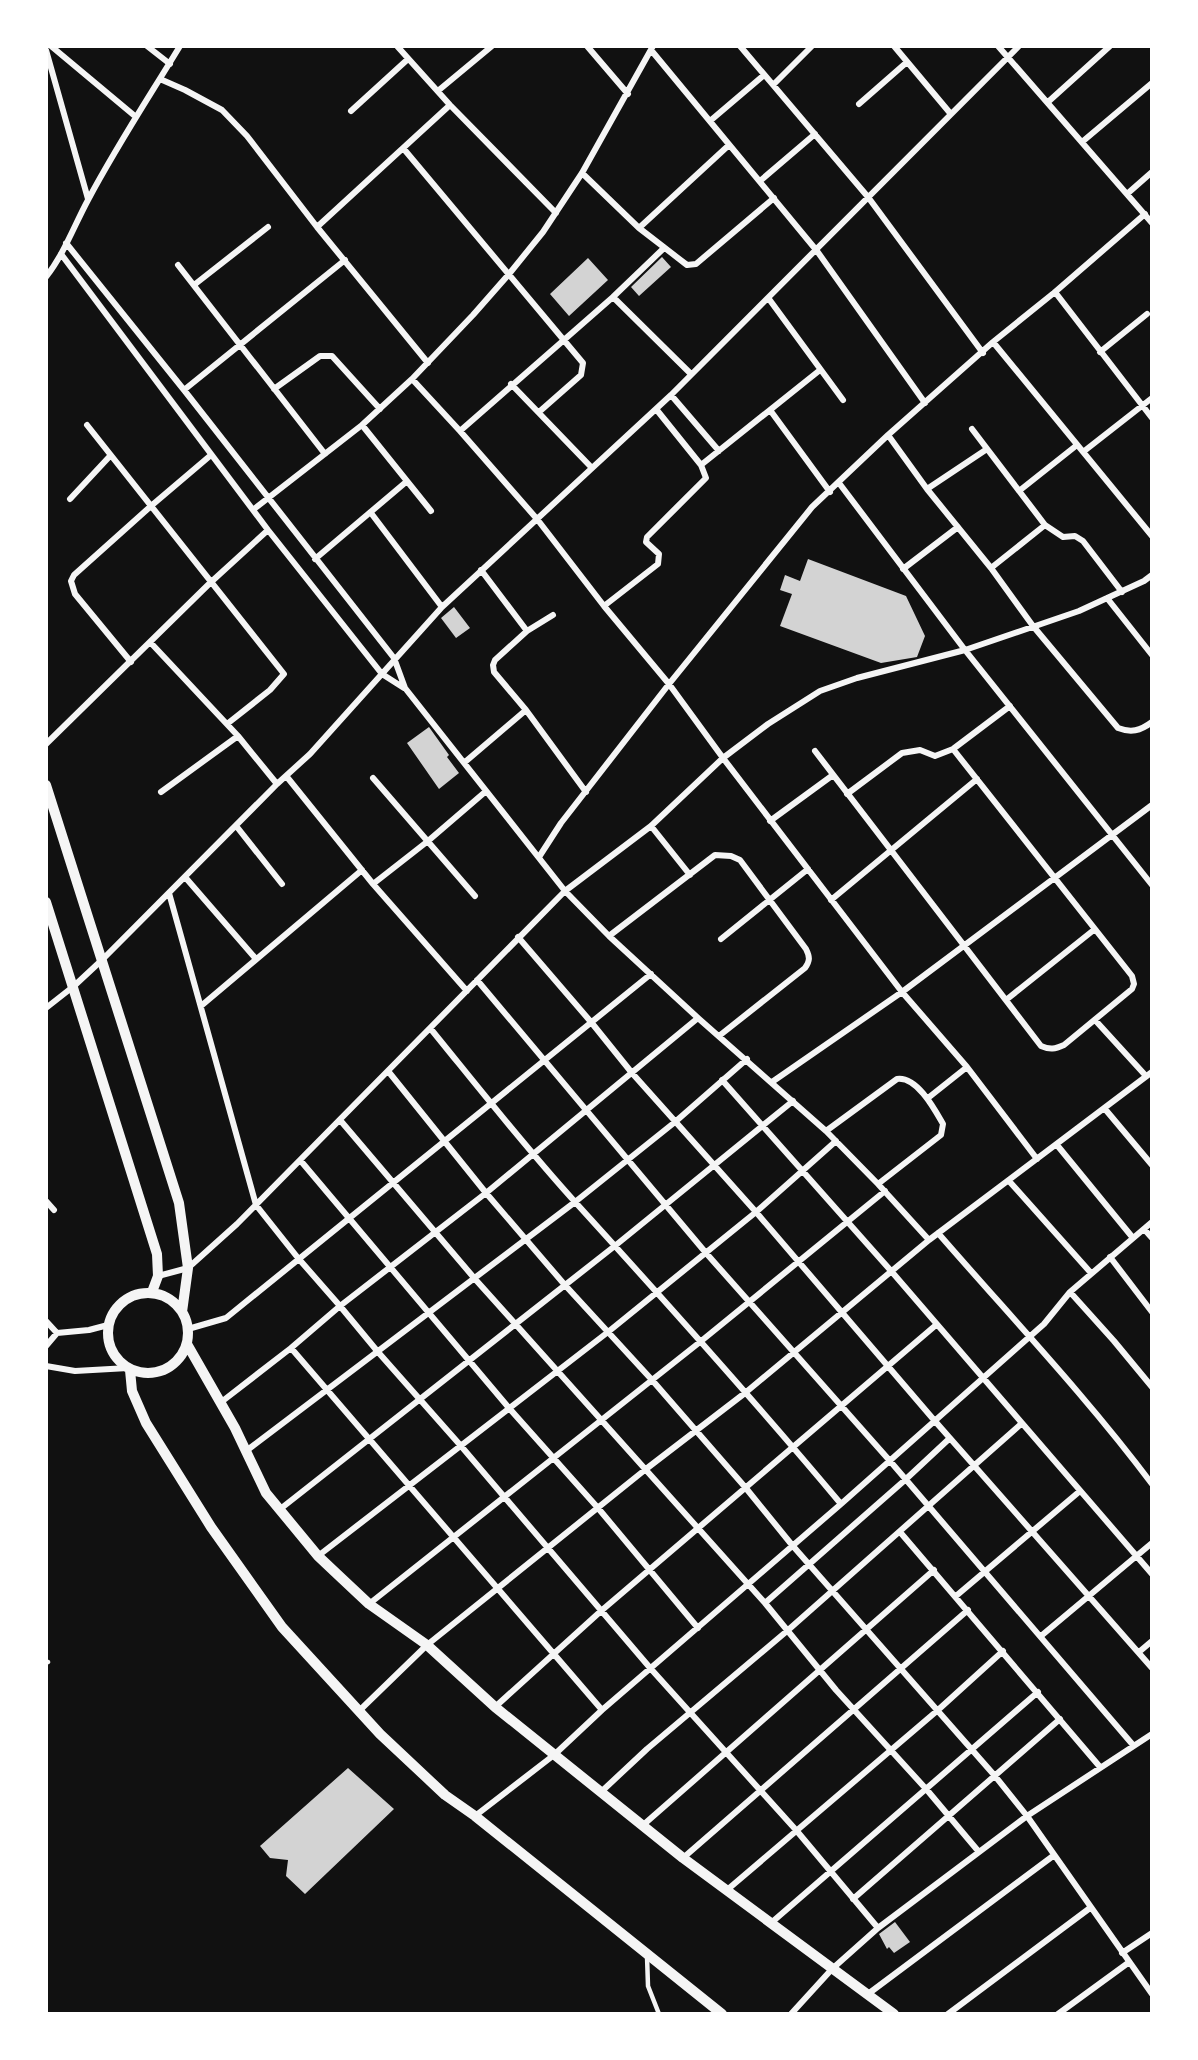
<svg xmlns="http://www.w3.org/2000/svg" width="1198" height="2060" font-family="'Open Sans',sans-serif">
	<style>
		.building { fill: #d3d3d3 }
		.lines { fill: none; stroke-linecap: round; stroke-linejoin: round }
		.service { stroke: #f5f5f5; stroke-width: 4.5 }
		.minor { stroke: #f5f5f5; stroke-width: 6 }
		.tertiary { stroke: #f5f5f5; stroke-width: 10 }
	</style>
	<rect width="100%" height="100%" fill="#111"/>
	<path class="building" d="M662 257 671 267 639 296 631 287Z
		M588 258 608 280 569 316 550 294Z
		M808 559 906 596 925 636 917 657 881 663 780 626 792 594 780 590 785 575 800 581Z
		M454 607 470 628 456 638 441 618Z
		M429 727 449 755 447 757 459 773 439 789 407 743Z
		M348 1768 394 1809 305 1894 286 1876 288 1860 270 1858 260 1846Z
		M895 1922 910 1942 894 1953 889 1947 887 1949 879 1934Z"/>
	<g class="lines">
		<path class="service" d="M46 1663 48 1662
			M647 1956 648 1986 659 2014"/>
		<path class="minor" d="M51 46 136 117
			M147 46 170 64
			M397 46 450 105 556 213
			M587 46 628 94
			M740 46 868 197 983 353
			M894 46 950 113
			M998 46 1152 223
			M46 50 88 199
			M651 50 817 251 925 403
			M160 79 185 90 222 110 247 136 317 227 428 363
			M773 85 812 46
			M439 90 492 46
			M1048 102 1110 46
			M859 104 907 62
			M351 111 408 59
			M710 121 764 75
			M1082 142 1152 83
			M403 148 583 363 581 375 539 412
			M582 173 639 228 687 265 696 264 774 198
			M760 181 815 134
			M1127 194 1152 172
			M317 227 450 105
			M639 228 729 145
			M66 243 184 390 394 658 405 688 565 891 609 936 698 1018 826 1131 878 1184 929 1240
			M61 254 268 530 382 674 404 688
			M178 265 325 454
			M46 277C64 254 74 226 88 200 116 147 149 97 180 46
			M194 285 268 227
			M1055 292 1152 418
			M613 297 691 374
			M769 299 843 400
			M993 342 1152 536
			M1100 352 1147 314
			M412 379 460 431 537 519 604 606 669 684 723 758 902 992 967 1067 1037 1159
			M511 384 592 468
			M274 389 320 356H332L380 409
			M184 390 345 260
			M671 395 719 451
			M770 410 830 492
			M87 425 284 674 270 690 227 724
			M362 425 431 511
			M972 429 1045 525 1063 537 1075 536 1083 541 1122 592
			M460 431 613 297 664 248
			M888 435 927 489 991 568 1033 626 1118 728C1131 733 1140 731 1152 722
			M1083 452 1152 398
			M701 465 820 370
			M839 483 965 650 1152 885
			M927 489 987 449
			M1019 491 1077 445
			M70 499 110 456
			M254 509 362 425 412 379 473 315 509 274 543 232 582 173 653 46
			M371 513 442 607
			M315 559 406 482
			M991 568 1045 525
			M903 569 958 527
			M481 570 527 631
			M1107 598 1152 655
			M604 606 658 564 659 554 646 542 647 537 706 478 701 465 656 409
			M553 615 527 631 495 660 493 665 494 672 526 710 586 792
			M150 642 238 736 277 784
			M131 662 75 594 71 581 74 575 151 506 211 455
			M46 744 210 583 268 530
			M815 751 1041 1046C1050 1050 1055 1049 1064 1045L1132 989 1134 984 1132 976 953 749
			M465 762 526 710
			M287 777 373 884 467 991
			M373 778 475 896
			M161 792 238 736
			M847 794 902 753 920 750 935 756 953 749 1010 706
			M770 821 833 775
			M651 826 690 875
			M237 827 282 884
			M539 857 561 823 669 684 812 507 888 435 993 342 1055 292 1145 214
			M185 877 256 959
			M373 884 428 841 485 792
			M169 893 256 1205 298 1258 340 1306 378 1352 461 1446 651 1669 796 1830 878 1928
			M831 900 977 779
			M609 936 715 855 731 856 740 860 806 949C810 957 810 961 805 968L719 1036
			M518 937 591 1022 632 1073 756 1212 934 1420 1152 1668
			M721 939 808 869
			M477 980 706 1253 890 1461 1133 1745
			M1006 1000 1095 929
			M201 1006 362 870
			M46 1008 74 986 103 959 277 784 310 754 442 607 671 395 1019 46
			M1095 1020 1146 1076
			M430 1028C478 1087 525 1147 576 1203 666 1302 755 1401 841 1504
			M388 1071 486 1193 564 1284 652 1380 745 1487 792 1545 995 1776 1027 1816 1152 1994
			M722 1080 892 1272 1152 1574
			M772 1082 902 992 1152 805
			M928 1098 967 1067
			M1105 1109 1152 1165
			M340 1120 475 1279 765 1603 836 1690 927 1790 979 1852
			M826 1131 897 1079C917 1076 935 1110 943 1124L941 1135 878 1184
			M1057 1145 1133 1238
			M300 1160 509 1408 598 1508 698 1628
			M1009 1181 1091 1273
			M46 1201 54 1210
			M1144 1229 1152 1238
			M938 1233C1010 1316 1086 1396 1152 1484
			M1110 1257 1152 1312
			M158 1276 188 1268 237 1224 565 891 651 826 723 758 768 724 820 691 857 678 965 650 1079 611 1144 581 1152 575
			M1070 1292 1114 1341 1152 1387
			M46 1321 57 1333
			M188 1329 226 1318 651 974
			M46 1346 57 1333 89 1330 108 1325
			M291 1348 602 1710
			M46 1366 75 1371 128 1368
			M220 1403 291 1348 340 1306 486 1193 698 1018
			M246 1451 575 1202 675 1122 747 1059
			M279 1510 616 1245 793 1101
			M900 1532 1100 1767
			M318 1556 608 1332 756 1212 836 1141
			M956 1596 1080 1491
			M765 1603 905 1480 950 1438
			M369 1604 700 1342 885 1191
			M1041 1636 1152 1543
			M1139 1652 1152 1641
			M495 1707 601 1611 936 1325
			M359 1711 427 1645 646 1469 745 1393 929 1240 1152 1072
			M601 1792 647 1749 787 1631 1021 1424
			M475 1816 554 1755 602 1710 841 1504 1044 1324 1070 1292 1152 1222
			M642 1826 934 1570
			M683 1858 968 1610
			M727 1890 938 1710 1003 1651
			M853 1899 1060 1719
			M771 1923 1038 1692
			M1122 1953 1152 1933
			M868 1994 1053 1856
			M791 2014 832 1969 878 1928 1027 1816 1152 1734
			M948 2014 1090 1908
			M1058 2014 1128 1963"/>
		<path class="tertiary" d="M46 785 179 1203 188 1268 182 1312
			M46 902 157 1254 158 1276 152 1292
			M108 1333a40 40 0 1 1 80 0a40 40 0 1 1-80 0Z
			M187 1344 235 1428 266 1493 318 1556 336 1573 369 1604 427 1645 495 1707 683 1858 894 2014
			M130 1370 132 1391 146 1423 211 1527 282 1627 380 1734 445 1795 475 1816 722 2014"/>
	</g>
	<rect width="1198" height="2060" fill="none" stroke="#ffffff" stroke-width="96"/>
</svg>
